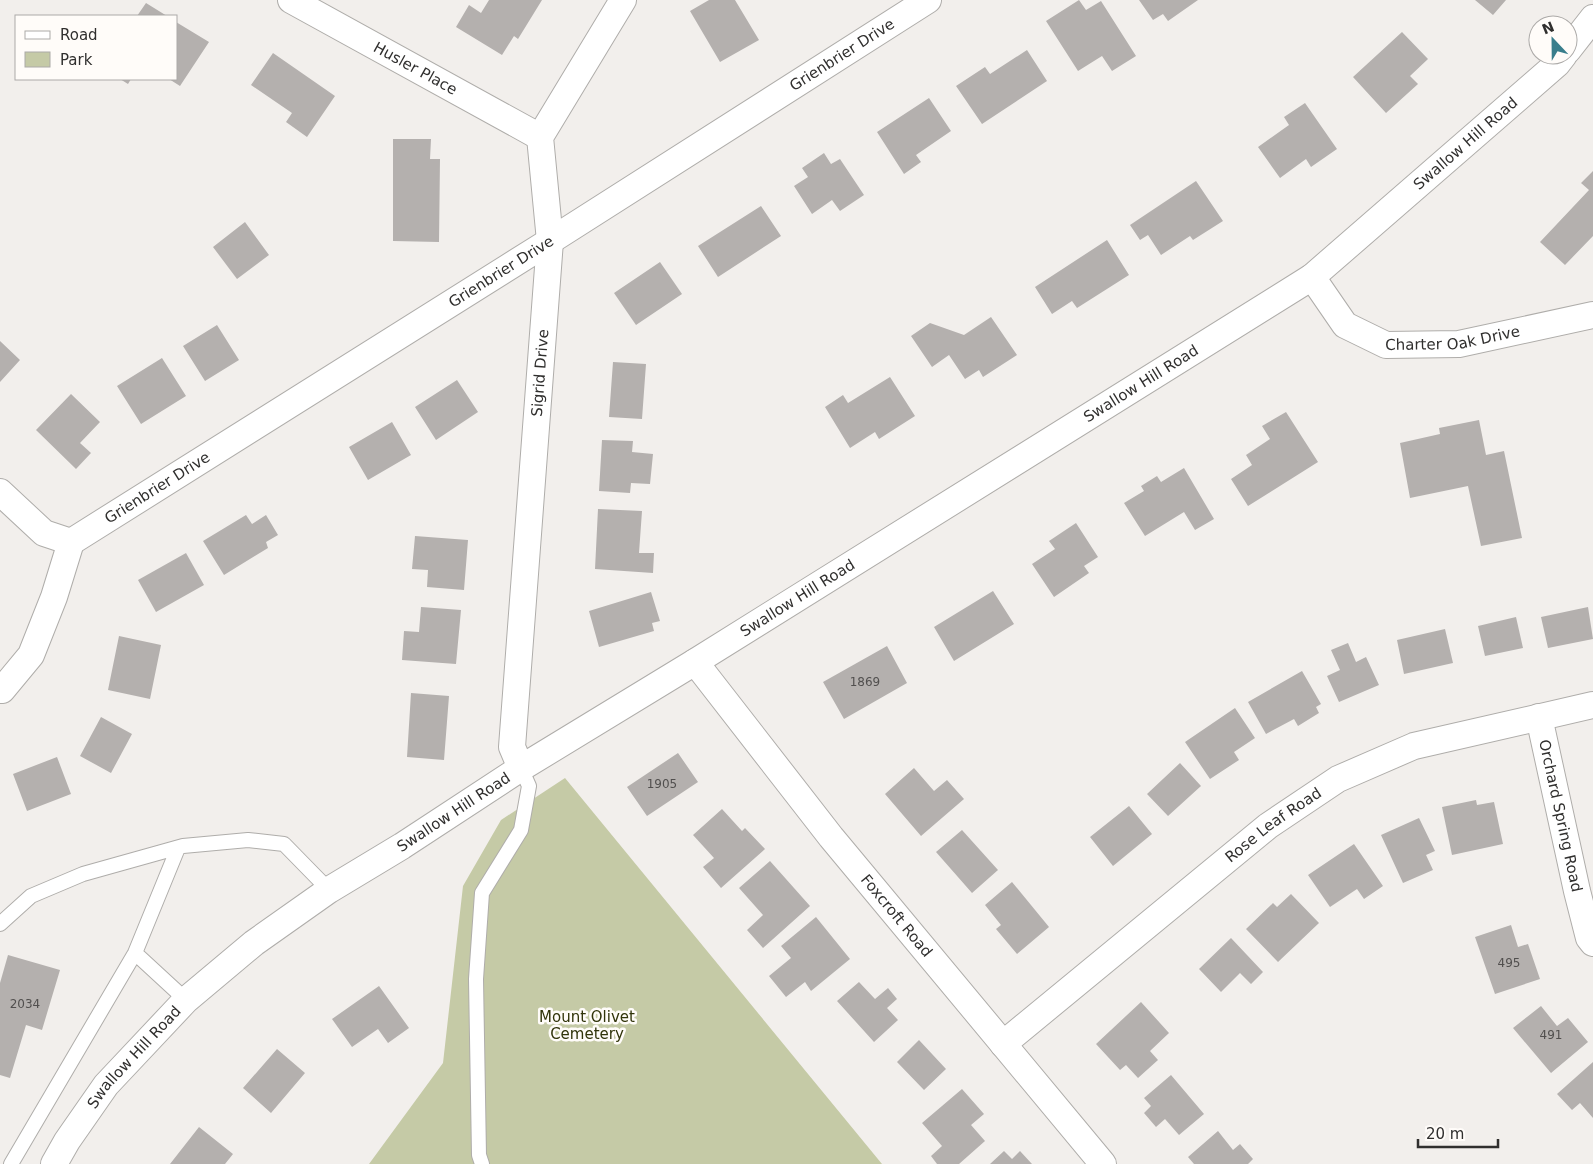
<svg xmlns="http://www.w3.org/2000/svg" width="1593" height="1164" font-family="'DejaVu Sans',sans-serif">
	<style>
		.green { fill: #c5caa6 }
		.building { fill: #b4b0ae }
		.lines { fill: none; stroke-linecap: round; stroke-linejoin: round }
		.lane-casing { stroke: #afadaa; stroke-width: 16 }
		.street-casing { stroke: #afadaa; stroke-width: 28 }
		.lane { stroke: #fff; stroke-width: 14 }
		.street { stroke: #fff; stroke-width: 26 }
		.labels { text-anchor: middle; stroke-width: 5; stroke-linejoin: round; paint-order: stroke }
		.number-label { font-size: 12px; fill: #514f4e }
		.street-label { font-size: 15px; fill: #302f2e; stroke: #fffcf9 }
		.park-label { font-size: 15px; fill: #31340a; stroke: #fffcf9 }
	</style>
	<rect width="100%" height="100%" fill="#f2efec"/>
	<path class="green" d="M565 778 882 1164H369L443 1063 463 886 501 820Z"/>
	<path class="building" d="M489 0H542L518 39 514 36 502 55 456 27 469 5 481 13Z
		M709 0H735L759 40 720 62 690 11Z
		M1079 0 1086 10 1101 1 1136 56 1112 71 1102 56 1078 71 1046 21Z
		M1139 0H1198L1168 21 1163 14 1153 20Z
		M1475 0H1506L1493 15Z
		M146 3 167 16H137Z
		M176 22 209 42 180 86 169 79H176Z
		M1402 32 1428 59 1410 76 1418 84 1386 113 1353 77Z
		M1027 50 1047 81 982 124 956 86 985 67 990 74Z
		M273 53 335 96 307 137 286 122 292 113 251 85Z
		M120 79H131L128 84Z
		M929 98 951 131 916 155 921 162 904 174 877 132Z
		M1305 103 1337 149 1311 167 1306 159 1280 178 1258 147 1289 125 1284 117Z
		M393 139H431L430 159H440L439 242 393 241Z
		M824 153 831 164 840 159 864 195 840 211 832 200 812 214 794 186 808 177 802 168Z
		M1593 171V236L1565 265 1540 242 1589 190 1581 183Z
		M1196 181 1223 221 1193 240 1190 236 1161 255 1148 235 1140 240 1130 225Z
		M761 206 781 236 718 277 698 246Z
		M245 222 269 255 237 279 213 247Z
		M1107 240 1129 275 1077 308 1072 301 1052 314 1035 287Z
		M660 262 682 294 636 325 614 293Z
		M991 317 1017 355 983 377 979 370 965 379 949 355 932 367 911 336 930 323 964 335Z
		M217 325 239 360 205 381 183 346Z
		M0 341 20 360 0 382Z
		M162 358 186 396 141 424 117 386Z
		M613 362 646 364 642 419 609 417Z
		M890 377 915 416 879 439 875 432 850 448 825 407 843 395 848 403Z
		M457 380 478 412 436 440 415 407Z
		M71 394 100 422 80 443 91 453 76 469 36 430Z
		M1286 412 1318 462 1248 506 1231 479 1252 465 1246 455 1270 439 1262 426Z
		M1479 420 1486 455 1504 451 1522 538 1481 546 1468 486 1410 498 1400 443 1440 434 1439 428Z
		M392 422 411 455 368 480 349 447Z
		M602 440 633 441 632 452 653 454 650 484 631 483 630 493 599 491Z
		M1184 468 1214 519 1195 530 1184 512 1145 536 1124 503 1144 491 1141 486 1157 476 1161 482Z
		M598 509 642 511 639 553H654L653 573 595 569Z
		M246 515 252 524 266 515 278 535 266 542 268 548 224 575 203 541Z
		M1076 523 1098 557 1084 566 1089 573 1054 597 1032 564 1055 549 1049 541Z
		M415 536 468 540 464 590 427 587 428 570 412 569Z
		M186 553 204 585 156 612 138 580Z
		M993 591 1014 624 954 661 934 627Z
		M651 592 660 621 652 623 654 631 599 647 589 611Z
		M421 607 461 610 456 664 402 660 404 631 419 632Z
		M1588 607 1593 639 1548 648 1541 617Z
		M1516 617 1523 648 1485 656 1478 626Z
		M1445 629 1453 663 1404 674 1397 640Z
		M119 636 161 645 150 699 108 690Z
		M1348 643 1356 662 1366 657 1379 685 1339 702 1327 676 1340 670 1331 650Z
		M887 646 907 683 844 719 823 682Z
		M1302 671 1321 704 1316 707 1319 713 1298 726 1294 719 1266 734 1248 702Z
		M411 693 449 696 444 760 407 757Z
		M1235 708 1255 738 1234 752 1239 760 1210 779 1185 742Z
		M101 717 132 734 111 773 80 756Z
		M678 753 698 782 647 816 627 787Z
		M57 757 71 794 27 811 13 774Z
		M1180 763 1201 786 1168 816 1147 794Z
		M914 768 934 791 947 780 964 799 921 836 885 794Z
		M1476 800 1477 805 1494 802 1503 844 1452 855 1442 807Z
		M1129 806 1152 834 1113 866 1090 837Z
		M722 809 742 831 745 828 765 849 721 888 703 867 714 858 693 835Z
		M1419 818 1435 851 1426 855 1433 870 1403 883 1381 835Z
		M962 830 998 870 972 893 936 852Z
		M1354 844 1383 886 1364 899 1357 889 1330 907 1308 875Z
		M770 861 810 906 763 948 747 930 763 915 739 888Z
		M1012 882 1049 927 1017 954 996 929 1001 925 985 905Z
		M1291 894 1319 923 1278 962 1246 929 1273 903 1277 907Z
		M816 917 850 959 811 991 805 982 786 997 769 976 791 958 781 946Z
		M1511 925 1518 947 1528 944 1540 979 1495 994 1475 937Z
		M1231 938 1263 972 1251 984 1240 973 1221 992 1199 969Z
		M8 955 60 970 42 1030 26 1025 10 1078 0 1075V983Z
		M859 982 875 999 888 988 897 999 887 1008 898 1020 874 1042 837 1001Z
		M379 986 409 1028 388 1043 378 1029 352 1047 332 1019Z
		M1141 1002 1169 1033 1150 1051 1158 1060 1138 1078 1126 1065 1120 1070 1096 1044Z
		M1541 1006 1557 1026 1568 1018 1588 1042 1551 1073 1513 1028Z
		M919 1040 946 1069 924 1090 897 1062Z
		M277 1049 305 1073 271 1113 243 1088Z
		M1593 1062V1118L1580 1103 1572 1110 1557 1094Z
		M1171 1075 1204 1114 1179 1135 1165 1119 1156 1127 1144 1113 1151 1106 1144 1098Z
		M962 1089 984 1114 971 1125 985 1141 959 1164H937L931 1156 942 1146 922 1123Z
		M199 1127 233 1154 225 1164H170Z
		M1218 1131 1233 1150 1240 1144 1253 1159 1248 1164H1194L1188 1157Z
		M1004 1151 1012 1159 1020 1151 1032 1164H990Z"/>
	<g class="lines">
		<g class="lane-casing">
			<path id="lane" d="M0 924 31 896 83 874 183 846 248 840 284 844 329 890
				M135 953 186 1000
				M11 1164 135 953 178 848
				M482 1164 479 1155 476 979 482 893 521 830 529 786 521 768"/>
		</g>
		<g class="street-casing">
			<g id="street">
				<path id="s1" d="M291 0 540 137"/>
				<path d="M1568 50 1593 18"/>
				<path id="s2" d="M1312 277 1345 325 1386 345 1459 344 1593 315"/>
				<path d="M0 492 44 533 71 542"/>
				<path id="s3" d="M71 542 550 241 928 0"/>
				<path id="s4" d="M695 662 831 837 1103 1164"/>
				<path d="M2 690 31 655 54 597 71 542"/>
				<path id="s5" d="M1539 717 1577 891 1589 938 1593 943"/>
				<path id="s6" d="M521 768 512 747 550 241 540 137 623 0"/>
				<path id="s7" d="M1003 1044 1268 826 1338 779 1414 746 1593 705"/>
				<path id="s8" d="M54 1164 67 1141 106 1085 186 1000 254 943 329 890 402 846 521 768 695 662 1312 277 1557 64 1564 55"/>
			</g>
		</g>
		<use href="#lane" class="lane"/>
		<use href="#street" class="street"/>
	</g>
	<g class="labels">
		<g class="number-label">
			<text x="865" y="686">1869</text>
			<text x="662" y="788">1905</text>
			<text x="1509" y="967">495</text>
			<text x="25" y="1008">2034</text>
			<text x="1551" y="1039">491</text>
		</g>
		<g class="street-label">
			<text dy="5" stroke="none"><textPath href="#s3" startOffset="912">Grienbrier Drive</textPath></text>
			<text dy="5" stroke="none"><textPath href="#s1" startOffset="142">Husler Place</textPath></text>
			<text dy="5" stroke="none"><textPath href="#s8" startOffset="1754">Swallow Hill Road</textPath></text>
			<text dy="5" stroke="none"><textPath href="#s3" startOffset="508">Grienbrier Drive</textPath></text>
			<text dy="5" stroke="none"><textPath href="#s2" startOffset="171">Charter Oak Drive</textPath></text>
			<text dy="5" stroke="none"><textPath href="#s6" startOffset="398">Sigrid Drive</textPath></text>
			<text dy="5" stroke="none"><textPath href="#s8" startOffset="1349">Swallow Hill Road</textPath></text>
			<text dy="5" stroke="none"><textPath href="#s3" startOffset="102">Grienbrier Drive</textPath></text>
			<text dy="5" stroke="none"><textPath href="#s8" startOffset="944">Swallow Hill Road</textPath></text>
			<text dy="5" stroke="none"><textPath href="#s8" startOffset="539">Swallow Hill Road</textPath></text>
			<text dy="5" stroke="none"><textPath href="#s5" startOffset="101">Orchard Spring Road</textPath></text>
			<text dy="5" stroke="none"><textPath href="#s7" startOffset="348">Rose Leaf Road</textPath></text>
			<text dy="5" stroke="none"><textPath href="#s4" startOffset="324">Foxcroft Road</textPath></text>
			<text dy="5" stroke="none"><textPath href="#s8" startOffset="134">Swallow Hill Road</textPath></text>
		</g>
		<g class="park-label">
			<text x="587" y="1022">Mount Olivet<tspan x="587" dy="17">Cemetery</tspan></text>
		</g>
	</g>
	<rect x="15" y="15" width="162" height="65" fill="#fffcf9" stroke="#acaaa8"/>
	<rect x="25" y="31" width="25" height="8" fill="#ffffff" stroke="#acaaa8"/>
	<text x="60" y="40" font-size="15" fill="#302f2e">Road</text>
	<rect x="25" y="52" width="25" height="15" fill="#c5caa6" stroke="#acaaa8"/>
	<text x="60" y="65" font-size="15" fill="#302f2e">Park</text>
	<g transform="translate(1553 40) rotate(338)"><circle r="24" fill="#fffcf9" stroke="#acaaa8"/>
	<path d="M0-4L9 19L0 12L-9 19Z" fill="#397e8c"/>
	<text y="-8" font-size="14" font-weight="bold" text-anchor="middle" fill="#302f2e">N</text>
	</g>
	<path d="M1418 1139v8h80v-8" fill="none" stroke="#302f2e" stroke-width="2.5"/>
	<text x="1426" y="1139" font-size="15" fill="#302f2e" stroke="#fffcf9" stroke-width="4" paint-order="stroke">20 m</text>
</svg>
